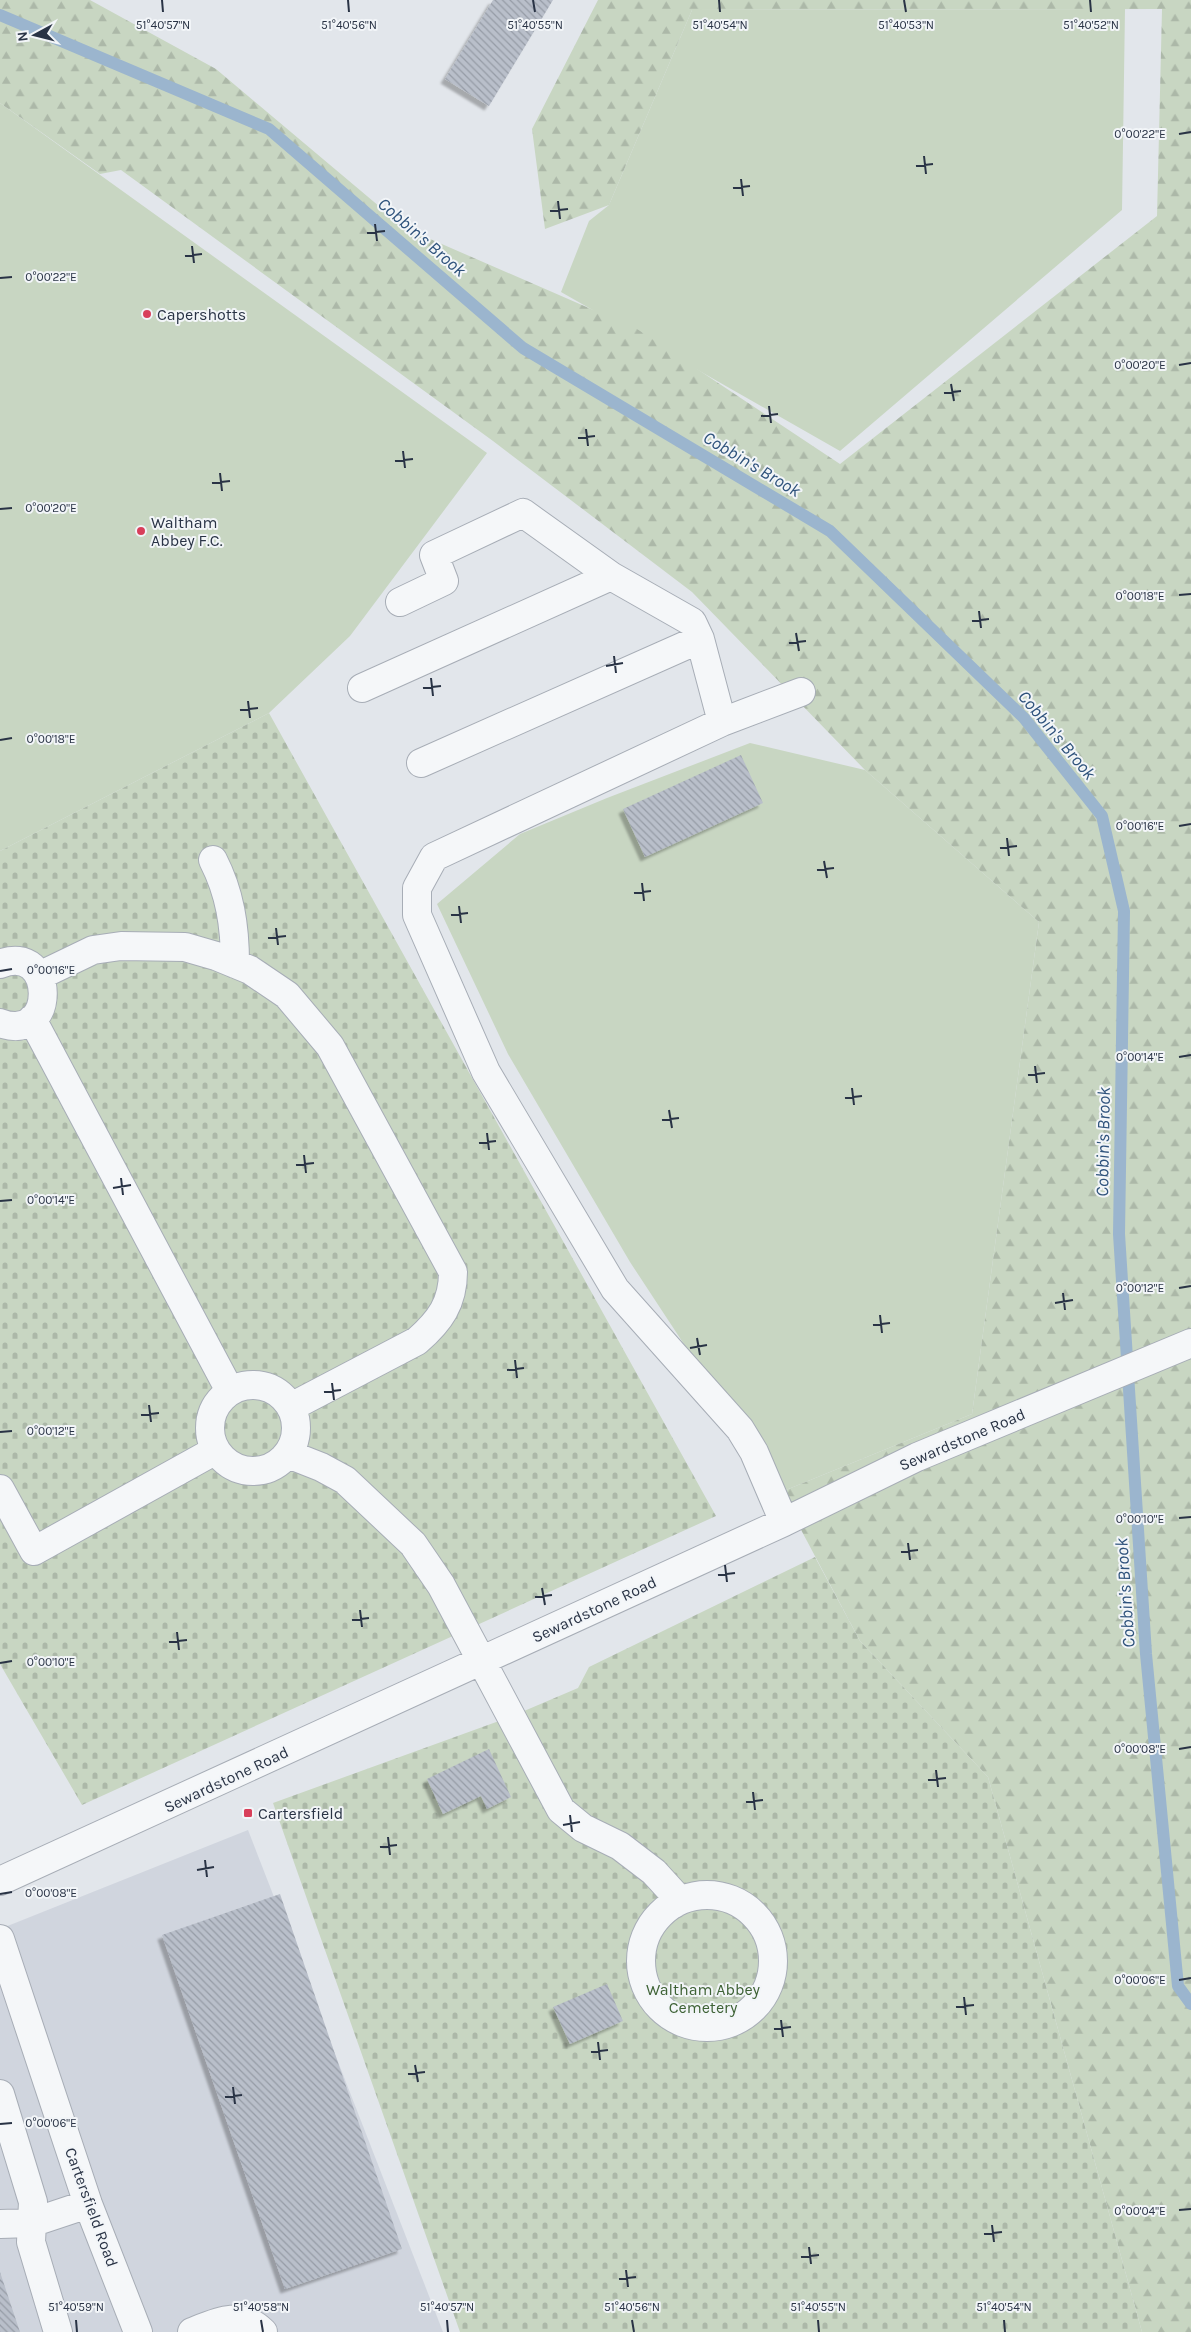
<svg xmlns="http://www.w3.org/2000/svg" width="1191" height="2332" font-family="Karla,sans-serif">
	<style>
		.built { fill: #d0d5de }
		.green { fill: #c8d6c2 }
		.forest { fill: url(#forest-firs) }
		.cemetery { fill: url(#cemetery-stones) }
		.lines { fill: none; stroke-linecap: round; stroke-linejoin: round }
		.stream { stroke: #9bb5ce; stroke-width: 12 }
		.building { fill: url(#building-back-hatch); filter: url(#shadow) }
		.minor-casing { stroke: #a7adb6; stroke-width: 30 }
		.minor { stroke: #f5f7f9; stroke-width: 28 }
		.ticks { fill: none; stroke: #293345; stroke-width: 2 }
		.poi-dot { fill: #d83f5a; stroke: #f2f5f8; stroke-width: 2 }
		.labels { text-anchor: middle; stroke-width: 4; stroke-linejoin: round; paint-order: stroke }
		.poi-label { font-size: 16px; fill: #293345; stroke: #f2f5f8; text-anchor: start }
		.street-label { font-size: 16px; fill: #293345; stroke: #f2f5f8 }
		.park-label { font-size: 16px; fill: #3e6235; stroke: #f2f5f8 }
		.water-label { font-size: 18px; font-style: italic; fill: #2f537c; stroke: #f2f5f8 }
		.ticks-label { font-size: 12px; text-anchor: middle; fill: #293345; stroke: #f2f5f8; stroke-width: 4; stroke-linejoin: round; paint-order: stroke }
	</style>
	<defs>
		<pattern id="forest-firs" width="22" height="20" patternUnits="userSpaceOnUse" patternTransform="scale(1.25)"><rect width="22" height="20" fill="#c8d6c2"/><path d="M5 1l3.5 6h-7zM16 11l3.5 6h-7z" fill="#acb8a8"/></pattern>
		<pattern id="cemetery-stones" width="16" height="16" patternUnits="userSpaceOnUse" patternTransform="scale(1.25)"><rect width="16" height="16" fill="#c8d6c2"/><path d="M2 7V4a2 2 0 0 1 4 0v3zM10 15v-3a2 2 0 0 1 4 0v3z" fill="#acb8a8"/></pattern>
		<pattern id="building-back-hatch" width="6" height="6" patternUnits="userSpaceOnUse" patternTransform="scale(1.25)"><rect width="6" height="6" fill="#b9bfca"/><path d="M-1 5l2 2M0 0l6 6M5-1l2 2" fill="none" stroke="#969ca6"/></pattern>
		<filter id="shadow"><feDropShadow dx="-4.5" dy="4.5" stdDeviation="1" flood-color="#0004"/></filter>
	</defs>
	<rect width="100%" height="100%" fill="#e2e6eb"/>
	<path class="built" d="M248 1830 443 2332H0V1929Z"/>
	<path class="green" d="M1125 9 1122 210 840 451 561 292 589 221 609 205 692 10Z
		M0 103 487 453 350 636 269 713 0 851Z
		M750 743 865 770 1039 922 972 1414 781 1492 630 1262 508 1054 437 904 520 834 607 798Z"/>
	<path class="forest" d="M0 0H90L216 69 405 228 637 329 840 464 1157 216 1162 9 692 10 609 205 545 229 532 129 598 0H1191V2332H1142L988 1777 860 1641 781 1492 972 1414 1039 922 865 770 692 592 493 441 121 170 100 174 0 103Z"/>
	<path class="cemetery" d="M269 713 716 1516 82 1805 0 1664V851Z
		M815 1557 860 1641 988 1777 1142 2332H460L273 1803 510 1717 578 1688 589 1667Z"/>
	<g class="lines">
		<path class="stream" d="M0 15 269 129 523 348 830 531 1024 718 1102 816 1124 911 1119 1234 1146 1654 1178 1986 1191 2004"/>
	</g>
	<path class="building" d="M493 0H553L489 106 445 79Z
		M741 755 763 803 645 857 623 809Z
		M489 1749 511 1797 487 1809 481 1796 443 1814 427 1779Z
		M280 1894 402 2249 285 2289 162 1935Z
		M607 1984 623 2021 570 2044 553 2007Z
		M0 2272 20 2332H0Z"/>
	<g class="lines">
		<g class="minor-casing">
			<path id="minor" d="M400 602 444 581 434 555 523 513 611 576
				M362 688 611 576 692 622 700 639 722 722
				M421 763 700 639
				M213 860C230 893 235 926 235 964
				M0 964C56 941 58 1045 0 1023
				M39 976 93 950 121 946 185 947 216 956 250 970 287 995 330 1046 453 1272C453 1303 440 1321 417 1341L291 1407
				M32 1019 230 1391
				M210 1428a43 43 0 1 1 86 0a43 43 0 1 1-86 0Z
				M288 1454 321 1467 345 1480 413 1544 441 1585 561 1810 583 1828 620 1846 654 1872 675 1895 674 1904
				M0 1489 34 1551 216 1450
				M784 1522 754 1452 740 1429 615 1289 486 1072 417 915V888L434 857 722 722 801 692
				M0 1881 784 1522 917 1457 1191 1343
				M641 1961a66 66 0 1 1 132 0a66 66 0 1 1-132 0Z
				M0 1939 88 2204 138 2332
				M0 2094 33 2202 31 2242 58 2332
				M0 2224 31 2223 88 2204
				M192 2332C217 2322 241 2310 263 2332"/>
		</g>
		<use href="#minor" class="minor"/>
	</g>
	<path class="ticks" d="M162 0 163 12M348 0 349 12M533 0 535 12M719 0 720 12M904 0 906 12M1090 0 1091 12M1179 134 1191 132M924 156 926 174M916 166 933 164M741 179 743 196M733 188 750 186M558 201 560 219M550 211 568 209M375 224 377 241M367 233 385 231M192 246 194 263M185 256 202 254M0 278 12 277M1179 365 1191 363M951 384 954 401M944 393 961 391M769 406 771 423M761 416 778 414M586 429 588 446M578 438 595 436M403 451 405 468M395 461 413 459M220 473 222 491M212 483 230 481M0 509 12 508M1179 595 1191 594M979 611 981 628M972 621 989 619M796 633 799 651M789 643 806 641M614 656 616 673M606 666 623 663M431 678 433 696M423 688 441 686M248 701 250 718M240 710 258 708M0 740 12 738M1179 826 1191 824M1007 838 1009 856M1000 848 1017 846M824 861 827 878M817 870 834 868M642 883 644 901M634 893 651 891M459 906 461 923M451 915 468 913M276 928 278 945M268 938 286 936M0 971 12 969M1179 1057 1191 1055M1035 1066 1037 1083M1028 1075 1045 1073M852 1088 854 1105M845 1098 862 1096M669 1110 672 1128M662 1120 679 1118M487 1133 489 1150M479 1143 496 1141M304 1155 306 1173M296 1165 314 1163M121 1178 123 1195M113 1188 131 1185M0 1201 12 1200M1179 1288 1191 1286M1063 1293 1065 1310M1055 1303 1073 1300M880 1315 882 1333M873 1325 890 1323M697 1338 700 1355M690 1348 707 1345M515 1360 517 1378M507 1370 524 1368M332 1383 334 1400M324 1392 341 1390M149 1405 151 1422M141 1415 159 1413M0 1432 12 1431M1179 1518 1191 1517M908 1543 910 1560M901 1552 918 1550M725 1565 727 1582M718 1575 735 1573M542 1588 545 1605M535 1597 552 1595M360 1610 362 1627M352 1620 369 1618M177 1632 179 1650M169 1642 187 1640M0 1663 12 1661M1179 1749 1191 1747M936 1770 938 1787M928 1780 946 1778M753 1792 755 1810M746 1802 763 1800M570 1815 572 1832M563 1825 580 1822M388 1837 390 1855M380 1847 397 1845M205 1860 207 1877M197 1870 214 1867M0 1894 12 1892M1179 1980 1191 1978M964 1997 966 2015M956 2007 974 2005M781 2020 783 2037M774 2029 791 2027M598 2042 600 2060M591 2052 608 2050M415 2065 418 2082M408 2074 425 2072M233 2087 235 2104M225 2097 242 2095M0 2124 12 2123M1179 2210 1191 2209M992 2225 994 2242M984 2234 1002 2232M809 2247 811 2264M801 2257 819 2255M626 2270 628 2287M619 2279 636 2277M76 2320 77 2332M261 2320 263 2332M447 2320 448 2332M632 2320 634 2332M818 2320 819 2332M1004 2320 1005 2332"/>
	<g class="poi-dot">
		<circle cx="147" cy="314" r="5"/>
		<circle cx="141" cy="531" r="5"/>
		<rect x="243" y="1808" width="10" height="10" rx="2.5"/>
	</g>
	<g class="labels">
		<g class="poi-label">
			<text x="157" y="320">Capershotts</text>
			<text x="151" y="528">Waltham<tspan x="151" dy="18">Abbey F.C.</tspan></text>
			<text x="258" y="1819">Cartersfield</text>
		</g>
		<g class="street-label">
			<text transform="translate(962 1439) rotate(-23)" y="6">Sewardstone Road</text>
			<text transform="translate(594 1609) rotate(-25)" y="6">Sewardstone Road</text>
			<text transform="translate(226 1779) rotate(-25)" y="6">Sewardstone Road</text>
			<text transform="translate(92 2207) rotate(70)" y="6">Cartersfield Road</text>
		</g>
		<g class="park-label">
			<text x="703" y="1995">Waltham Abbey<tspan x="703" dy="18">Cemetery</tspan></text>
		</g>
		<g class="water-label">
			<text transform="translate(422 237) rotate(41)" y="6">Cobbin's Brook</text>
			<text transform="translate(752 464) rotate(31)" y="6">Cobbin's Brook</text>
			<text transform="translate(1057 735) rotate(50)" y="6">Cobbin's Brook</text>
			<text transform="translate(1103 1142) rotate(-89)" y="6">Cobbin's Brook</text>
			<text transform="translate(1125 1593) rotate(-94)" y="6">Cobbin's Brook</text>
		</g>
	</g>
	<g class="ticks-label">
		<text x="163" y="29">51°40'57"N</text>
		<text x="349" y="29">51°40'56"N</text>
		<text x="535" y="29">51°40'55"N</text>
		<text x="720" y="29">51°40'54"N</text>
		<text x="906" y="29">51°40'53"N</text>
		<text x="1091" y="29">51°40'52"N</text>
		<text x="1140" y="138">0°00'22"E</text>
		<text x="51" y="281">0°00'22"E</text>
		<text x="1140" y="369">0°00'20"E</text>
		<text x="51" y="512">0°00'20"E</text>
		<text x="1140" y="600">0°00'18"E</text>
		<text x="51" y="743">0°00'18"E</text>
		<text x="1140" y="830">0°00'16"E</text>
		<text x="51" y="974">0°00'16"E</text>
		<text x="1140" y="1061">0°00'14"E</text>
		<text x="51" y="1204">0°00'14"E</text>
		<text x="1140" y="1292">0°00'12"E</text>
		<text x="51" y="1435">0°00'12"E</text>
		<text x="1140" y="1523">0°00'10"E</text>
		<text x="51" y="1666">0°00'10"E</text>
		<text x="1140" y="1753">0°00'08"E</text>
		<text x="51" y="1897">0°00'08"E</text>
		<text x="1140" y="1984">0°00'06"E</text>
		<text x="51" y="2127">0°00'06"E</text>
		<text x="1140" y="2215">0°00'04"E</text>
		<text x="76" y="2311">51°40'59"N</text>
		<text x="261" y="2311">51°40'58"N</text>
		<text x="447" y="2311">51°40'57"N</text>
		<text x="632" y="2311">51°40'56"N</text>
		<text x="818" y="2311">51°40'55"N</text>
		<text x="1004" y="2311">51°40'54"N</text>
	</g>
	<g transform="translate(35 35) rotate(263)" stroke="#f2f5f8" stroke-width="4" paint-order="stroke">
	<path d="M0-4L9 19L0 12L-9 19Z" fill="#293345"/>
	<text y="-8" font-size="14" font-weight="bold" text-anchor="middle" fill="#293345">N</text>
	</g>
</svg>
